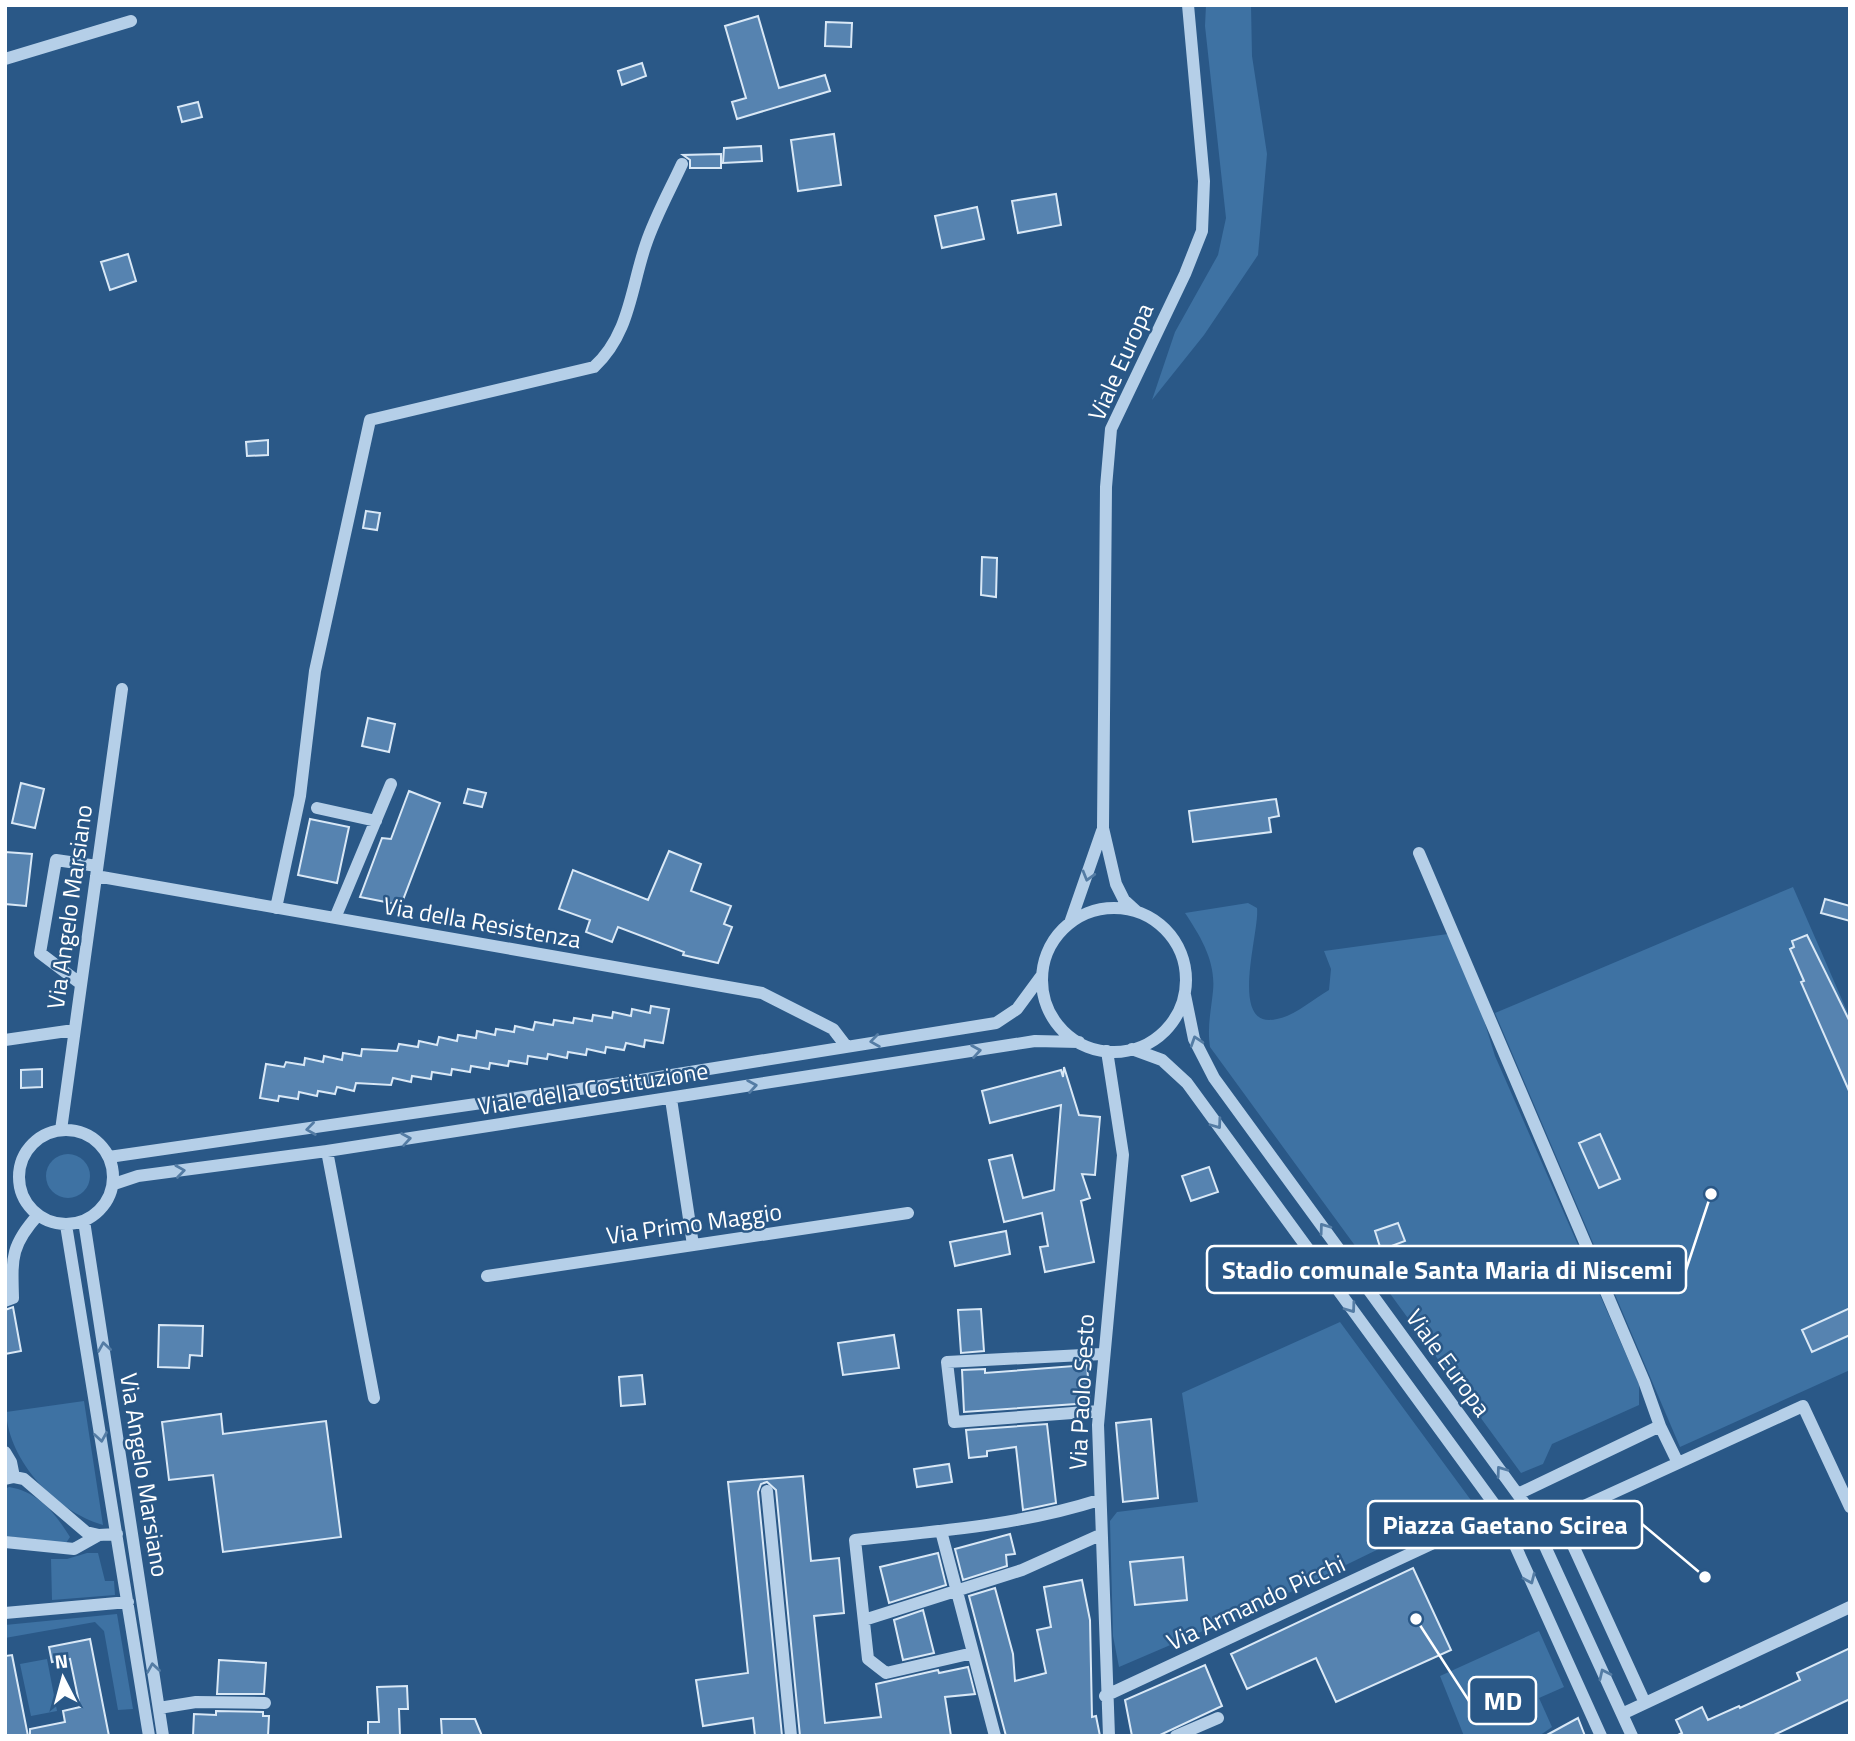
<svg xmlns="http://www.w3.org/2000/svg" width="1855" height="1741" font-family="'Titillium Web',sans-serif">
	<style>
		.green { fill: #3e72a3 }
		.building { fill: #5683b0; stroke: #d9e8f6; stroke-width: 2 }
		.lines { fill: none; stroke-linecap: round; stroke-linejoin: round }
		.minor { stroke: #b5cfe8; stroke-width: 12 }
		.oneway { stroke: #547ca4 }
		.labels { text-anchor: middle; stroke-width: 5; stroke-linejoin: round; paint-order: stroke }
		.street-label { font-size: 24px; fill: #fff; stroke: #2a5887 }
		.leader { fill: none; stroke: #fff; stroke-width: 2.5 }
		.callout-dot { fill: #fff; stroke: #2a5887; stroke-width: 2.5 }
		.callout { fill: #2a5887; stroke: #fff; stroke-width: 2.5 }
		.callout-label { font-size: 26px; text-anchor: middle; font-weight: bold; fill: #fff }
	</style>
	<rect width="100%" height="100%" fill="#2a5887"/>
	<path class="green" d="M1206 5H1251L1252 56 1267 154 1258 255 1204 335 1152 400 1175 332 1218 255 1226 218 1205 26Z
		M1793 887 1850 1018V1370L1680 1447 1495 1013Z
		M1248 903 1257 908C1260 932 1227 1031 1277 1019 1295 1016 1313 999 1329 990L1331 969 1324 951 1448 934 1479 1004 1495 1056 1639 1384V1405L1552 1444 1543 1464 1521 1473 1210 1047C1207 1027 1211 1011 1213 991 1216 962 1201 937 1185 913Z
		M46 1176a22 22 0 1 1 44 0a22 22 0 1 1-44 0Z
		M1340 1322 1473 1503 1266 1604 1119 1667 1113 1636 1110 1521 1117 1512 1198 1502 1182 1393Z
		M84 1401 103 1525C56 1511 9 1462 6 1412Z
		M9 1487C39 1492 55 1513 70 1537L66 1543 5 1536V1489Z
		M87 1553H98L105 1581H114L115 1595 52 1600 51 1559H67Z
		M117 1614 133 1709 118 1710 104 1631 95 1622 5 1638V1625Z
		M1539 1631 1564 1687 1539 1698 1552 1727 1539 1736H1464L1440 1676Z
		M47 1659 57 1711 31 1716 20 1664Z"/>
	<path class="building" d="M758 16 779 88 825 75 830 91 737 119 732 102 746 98 725 26Z
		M826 22 852 23 851 47 825 46Z
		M642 63 646 76 622 85 618 71Z
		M198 102 202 117 182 122 178 107Z
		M834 134 841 185 798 191 791 140Z
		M761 146 762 161 723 163 724 148Z
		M721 154V168H690V160L683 155Z
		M1056 194 1061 225 1018 233 1012 201Z
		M977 207 984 239 942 248 935 216Z
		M128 254 136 281 110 290 101 262Z
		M268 440V455L247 456 246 442Z
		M366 511 380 513 377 530 363 528Z
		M982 557 997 558 996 597 981 595Z
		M368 718 395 724 389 752 362 746Z
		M21 783 44 789 35 828 12 823Z
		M468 789 486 793 482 807 464 803Z
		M409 791 440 803 401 905 360 897 382 838 391 839Z
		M1276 799 1279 816 1269 818 1271 832 1193 842 1189 811Z
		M310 819 349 827 337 883 298 875Z
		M669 851 701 864 691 891 731 906 724 924 732 927 718 963 683 955 684 952 618 927 612 942 586 932 590 920 559 909 573 870 648 900Z
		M5 852 32 854 26 906 5 904Z
		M1825 899 1850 906V921L1821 913Z
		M1807 935 1850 1022V1093L1801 982 1804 981 1790 949 1794 947 1792 941Z
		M651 1006 669 1009 663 1043 645 1040 644 1047 626 1043 624 1050 606 1047 605 1053 587 1049 586 1055 568 1052 567 1058 548 1054 547 1059 528 1056 527 1064 509 1061 508 1066 490 1063 489 1069 471 1066 470 1072 452 1069 451 1075 432 1072 431 1079 412 1076 411 1082 393 1078 391 1085 356 1083 354 1091 337 1087 335 1094 318 1091 317 1096 299 1092 298 1099 279 1096 278 1101 260 1098 266 1064 284 1067 286 1062 304 1065 305 1058 323 1062 324 1056 342 1060 343 1053 361 1056 362 1049 397 1051 399 1044 418 1047 419 1041 437 1045 439 1037 457 1041 458 1035 476 1038 477 1031 495 1035 496 1029 514 1032 515 1026 533 1030 535 1022 553 1025 554 1020 573 1023 574 1018 592 1021 593 1015 612 1018 613 1012 631 1016 632 1009 650 1013Z
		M1064 1067 1079 1115 1100 1117 1095 1175 1082 1174 1090 1198 1081 1201 1094 1262 1045 1272 1040 1247 1048 1246 1042 1213 1004 1222 989 1160 1012 1155 1023 1198 1054 1190 1061 1105 990 1123 982 1091 1061 1070 1063 1077Z
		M42 1069V1087L21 1088V1070Z
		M1600 1134 1620 1179 1599 1188 1579 1143Z
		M1209 1167 1218 1192 1191 1201 1182 1176Z
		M1398 1223 1405 1241 1381 1250 1375 1231Z
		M1006 1231 1010 1254 955 1266 950 1242Z
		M13 1307 21 1351 5 1354V1310Z
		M1850 1308V1335L1812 1352 1802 1330Z
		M981 1309 984 1351 961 1353 958 1310Z
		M159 1325 203 1326 202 1356 190 1355 189 1368 158 1367Z
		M894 1335 899 1368 843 1375 838 1343Z
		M1087 1365 1090 1403 964 1412 962 1370 985 1369V1373Z
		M642 1375 645 1404 621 1406 619 1377Z
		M221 1414 223 1434 326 1421 341 1537 223 1552 213 1475 169 1480 162 1422Z
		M1151 1419 1158 1498 1123 1502 1116 1423Z
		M1047 1424 1056 1503 1023 1510 1016 1447 987 1451V1456L969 1458 966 1430Z
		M949 1464 952 1482 917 1487 914 1469Z
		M803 1476 811 1561 839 1558 844 1613 814 1616 825 1723 881 1717 876 1684 938 1670 939 1673 968 1667 975 1694 945 1697 951 1736H800L776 1490 767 1482 761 1484 758 1492 782 1736H755L753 1718 703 1726 696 1680 748 1673 728 1482Z
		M1010 1534 1015 1554 1006 1555 1007 1566 963 1580 955 1549Z
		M938 1553 946 1585 889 1603 880 1567Z
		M1183 1557 1187 1600 1135 1605 1130 1562Z
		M1413 1568 1451 1650 1336 1702 1316 1658 1247 1689 1231 1654Z
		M1082 1580 1090 1620 1092 1717 1096 1716 1100 1736H1006L969 1596 995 1588 1013 1654 1015 1681 1046 1673 1037 1630 1051 1627 1044 1587Z
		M923 1610 934 1653 903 1660 894 1620Z
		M90 1639 109 1736H30V1729L65 1722 63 1711 80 1707 70 1659 52 1662 49 1647Z
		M1850 1648V1699L1772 1736H1676L1682 1733 1676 1720 1702 1707 1708 1720 1739 1706 1740 1708 1800 1680 1797 1673Z
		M12 1655 28 1736H5V1656Z
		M219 1660 266 1663 264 1694H217Z
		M1205 1665 1222 1706 1158 1736H1132L1125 1700Z
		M407 1686 408 1709H399L400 1736H368V1722H379L377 1687Z
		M216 1711 263 1712V1716H269L268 1736H193L194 1714 216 1715Z
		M1578 1718 1585 1736H1545Z
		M441 1719H475L482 1736H442Z"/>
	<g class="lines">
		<path class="minor" d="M5 59 131 21
			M317 808 376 821
			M1419 853 1644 1381 1660 1426
			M96 876 762 993 833 1029 846 1046
			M276 908 300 796 315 671 370 420 594 367C630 334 631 287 646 244 655 217 670 190 682 164
			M1042 980a72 72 0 1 1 144 0a72 72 0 1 1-144 0Z
			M1136 911 1124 900 1116 884 1103 828 1106 487 1111 429 1185 274 1202 231 1204 181 1188 5
			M335 918 391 784
			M1070 923 1102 831
			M81 984 40 953 56 860 97 866
			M1185 995 1194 1039 1214 1078 1527 1507 1632 1736
			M5 1040 74 1030
			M1132 1049 1162 1060 1187 1083 1500 1512 1601 1736
			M1107 1051 1123 1155 1098 1425 1109 1736
			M671 1099 693 1245
			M19 1177a47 47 0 1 1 94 0a47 47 0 1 1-94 0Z
			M61 1130 122 689
			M327 1151 374 1398
			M109 1157 628 1082 996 1023 1017 1009 1042 975
			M114 1184 138 1176 327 1151 1035 1041 1079 1042
			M84 1221 163 1736
			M66 1225 149 1736
			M487 1276 908 1213
			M5 1301 13 1298C12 1259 10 1246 38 1215
			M1099 1411 954 1422 947 1362 1102 1354
			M5 1452 11 1462 14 1477
			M5 1479 14 1477 24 1479 86 1532 99 1535 117 1534
			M767 1491 791 1736
			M1518 1494 1660 1426 1678 1463
			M941 1531 995 1736
			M5 1542 74 1549 99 1535
			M5 1613 128 1602
			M864 1620 1022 1570 1100 1535
			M973 1653 886 1673 868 1659 855 1540C938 1531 1021 1525 1099 1500
			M1105 1696 1500 1512
			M1645 1703 1560 1517 1803 1406 1850 1507
			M159 1708 196 1702 265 1703
			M1622 1714 1850 1607
			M1176 1736 1218 1718"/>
	</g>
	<defs><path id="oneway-chevron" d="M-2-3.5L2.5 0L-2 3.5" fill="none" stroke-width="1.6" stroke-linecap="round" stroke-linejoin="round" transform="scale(1.75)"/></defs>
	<g class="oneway">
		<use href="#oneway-chevron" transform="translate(1088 876) rotate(106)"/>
		<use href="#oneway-chevron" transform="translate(875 1041) rotate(172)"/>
		<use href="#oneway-chevron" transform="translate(1196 1041) rotate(-108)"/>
		<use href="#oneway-chevron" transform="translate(976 1051) rotate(-9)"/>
		<use href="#oneway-chevron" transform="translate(752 1086) rotate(-9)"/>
		<use href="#oneway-chevron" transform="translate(1217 1124) rotate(54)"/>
		<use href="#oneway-chevron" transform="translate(311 1129) rotate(172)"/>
		<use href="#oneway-chevron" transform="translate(406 1139) rotate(-9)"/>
		<use href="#oneway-chevron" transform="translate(180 1171) rotate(-8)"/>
		<use href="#oneway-chevron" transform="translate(1324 1228) rotate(-126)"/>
		<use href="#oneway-chevron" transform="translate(1351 1308) rotate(54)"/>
		<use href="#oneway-chevron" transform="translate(104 1347) rotate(-99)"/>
		<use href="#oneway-chevron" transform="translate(101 1437) rotate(81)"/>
		<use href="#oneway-chevron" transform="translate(1501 1471) rotate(-126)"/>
		<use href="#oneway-chevron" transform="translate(1530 1579) rotate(66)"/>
		<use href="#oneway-chevron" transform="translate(153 1668) rotate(-99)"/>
		<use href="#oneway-chevron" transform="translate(1604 1674) rotate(-115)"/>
	</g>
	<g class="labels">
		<g class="street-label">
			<text transform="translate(1121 362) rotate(-66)" y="8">Viale Europa</text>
			<text transform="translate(70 907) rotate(-82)" y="8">Via Angelo Marsiano</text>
			<text transform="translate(482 923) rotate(10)" y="8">Via della Resistenza</text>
			<text transform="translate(593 1089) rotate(-9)" y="8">Viale della Costituzione</text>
			<text transform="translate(694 1224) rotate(-8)" y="8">Via Primo Maggio</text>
			<text transform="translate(1448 1363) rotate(54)" y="8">Viale Europa</text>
			<text transform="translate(1082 1392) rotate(-87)" y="8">Via Paolo Sesto</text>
			<text transform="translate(144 1475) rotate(81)" y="8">Via Angelo Marsiano</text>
			<text transform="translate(1256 1603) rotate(-25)" y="8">Via Armando Picchi</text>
		</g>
	</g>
	<path class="leader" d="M1711 1194L1686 1270M1705 1577L1642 1524M1416 1619L1469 1701"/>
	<g class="callout-dot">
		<circle cx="1711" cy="1194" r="7"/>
		<circle cx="1705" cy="1577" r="7"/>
		<circle cx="1416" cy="1619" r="7"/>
	</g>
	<g class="callout">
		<rect x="1207" y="1246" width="479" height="47" rx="7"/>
		<rect x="1368" y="1501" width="274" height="47" rx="7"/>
		<rect x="1469" y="1677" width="67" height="47" rx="7"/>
	</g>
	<g class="callout-label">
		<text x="1447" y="1279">Stadio comunale Santa Maria di Niscemi</text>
		<text x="1505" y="1534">Piazza Gaetano Scirea</text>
		<text x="1503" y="1710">MD</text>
	</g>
	<rect width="1855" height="1741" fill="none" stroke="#ffffff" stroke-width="14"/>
	<g transform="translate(63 1678) rotate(354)" stroke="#2a5887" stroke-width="5" paint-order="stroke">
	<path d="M0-5L12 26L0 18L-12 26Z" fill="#ffffff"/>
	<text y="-10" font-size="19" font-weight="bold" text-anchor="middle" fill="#ffffff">N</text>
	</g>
</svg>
